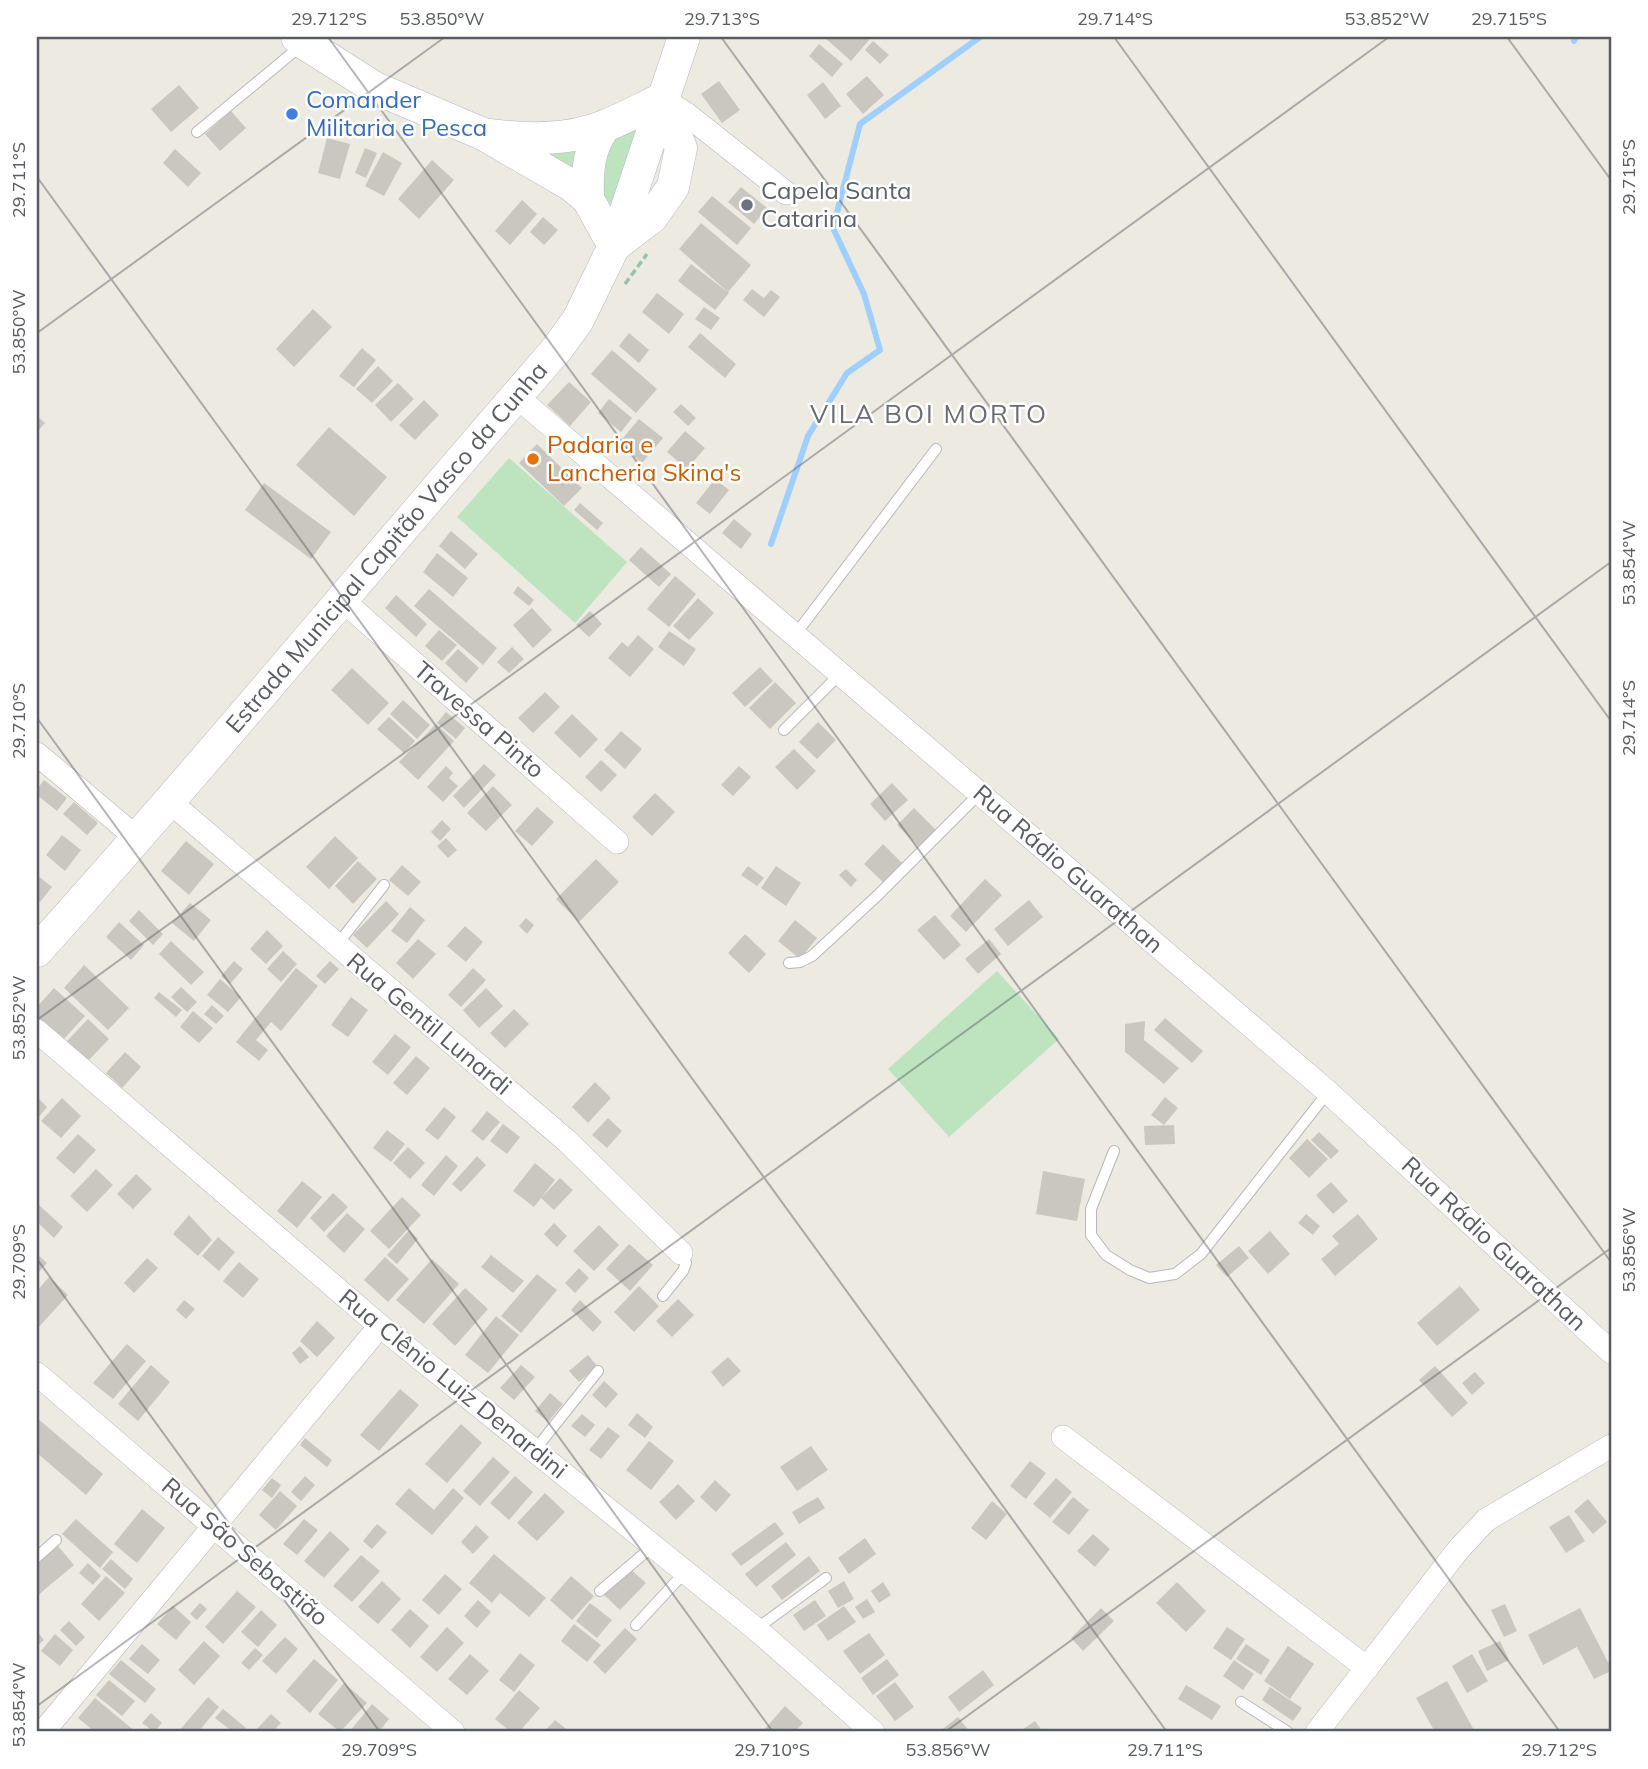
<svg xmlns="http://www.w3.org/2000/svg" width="1648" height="1769" font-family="Mulish,sans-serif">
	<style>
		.green { fill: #bde4bf }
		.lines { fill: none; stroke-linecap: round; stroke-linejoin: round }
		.stream { stroke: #9fcffe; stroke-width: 6 }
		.building { fill: #c9c7c0 }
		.lane-casing { stroke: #b6b8bd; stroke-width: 12 }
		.street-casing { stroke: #b6b8bd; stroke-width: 24 }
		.secondary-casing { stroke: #b6b9bf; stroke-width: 33 }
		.path { stroke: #96c5a6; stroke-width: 3.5; stroke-dasharray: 7 3.5; stroke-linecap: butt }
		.lane { stroke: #fff; stroke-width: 10 }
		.street { stroke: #fff; stroke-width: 23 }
		.secondary { stroke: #fff; stroke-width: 32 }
		.ticks { fill: none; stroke: #595c62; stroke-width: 2; stroke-opacity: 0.45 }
		.shop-dot { fill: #3f7fe0; stroke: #fff; stroke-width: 2.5 }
		.worship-dot { fill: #6b7280; stroke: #fff; stroke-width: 2.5 }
		.food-dot { fill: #e8710a; stroke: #fff; stroke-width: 2.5 }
		.labels { text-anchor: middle; stroke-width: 5; stroke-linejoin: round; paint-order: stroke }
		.shop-label { font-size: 24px; fill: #366cbe; stroke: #fff; text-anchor: start }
		.worship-label { font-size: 24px; fill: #5b616d; stroke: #fff; text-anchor: start }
		.food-label { font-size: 24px; fill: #c56008; stroke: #fff; text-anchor: start }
		.street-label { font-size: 24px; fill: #595c62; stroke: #fff }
		.neighbourhood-label { font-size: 26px; letter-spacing: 2px; fill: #6a6e74; stroke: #fff }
		.neatline { fill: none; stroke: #595c62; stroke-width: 2.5 }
		.ticks-label { font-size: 18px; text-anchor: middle; fill: #595c62 }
	</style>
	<rect width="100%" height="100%" fill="#eceae1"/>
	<path class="green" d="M639 124 610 211 602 205 598 169 612 139Z
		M589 141 580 180 519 147Z
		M509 458 627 562 575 623 457 517Z
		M997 971 1059 1039 949 1137 888 1069Z"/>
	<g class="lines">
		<path class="stream" d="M1574 41 1576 37
			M771 544 808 436 847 373 880 350 864 294 833 228 860 124 980 37"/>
	</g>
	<path class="building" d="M824 37H866L869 40 851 61Z
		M873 41 889 55 880 64 865 50Z
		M819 44 843 64 832 77 809 56Z
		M867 76 884 95 863 114 846 94Z
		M719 81 740 110 722 123 701 94Z
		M823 82 841 106 825 119 807 95Z
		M179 85 199 108 171 132 151 109Z
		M231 111 246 128 220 151 205 134Z
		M327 138 350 144 340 179 318 173Z
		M365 148 377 153 366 178 355 173Z
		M175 149 201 173 188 187 163 163Z
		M383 152 402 163 384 196 365 186Z
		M432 160 454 180 419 219 398 199Z
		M741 187 767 208 754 224 728 202Z
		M712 196 751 228 737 245 698 212Z
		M522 200 537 214 510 245 495 231Z
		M543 217 558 230 544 245 530 232Z
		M701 223 751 265 728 292 679 249Z
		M691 264 729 293 715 310 678 281Z
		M752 289 764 298 771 290 780 297 764 317 743 300Z
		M657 293 684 314 669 334 642 312Z
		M704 307 720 318 711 330 695 319Z
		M313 309 332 327 294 367 276 349Z
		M629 333 649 350 639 363 619 346Z
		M700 333 736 364 725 378 688 347Z
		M362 348 376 360 354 387 339 376Z
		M612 350 657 389 636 413 591 374Z
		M378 366 393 381 372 403 356 389Z
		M569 382 591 402 570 426 547 405Z
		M398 383 414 399 391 422 375 405Z
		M609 399 632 418 621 432 598 413Z
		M424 400 439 415 415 440 399 425Z
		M681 404 696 418 688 426 673 412Z
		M37 416 45 423 37 432Z
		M639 419 663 438 642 463 618 444Z
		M329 427 387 477 354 516 296 465Z
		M685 431 705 448 687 469 667 452Z
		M537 444 582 488 564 506 519 463Z
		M715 479 729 490 710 514 696 503Z
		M264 483 331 532 311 559 245 510Z
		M580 503 603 523 597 530 574 510Z
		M734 519 752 534 741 549 722 533Z
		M451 531 478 554 465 569 439 546Z
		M641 547 671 574 659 587 629 560Z
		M437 553 468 578 453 597 423 572Z
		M675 576 696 594 669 627 647 609Z
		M518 586 534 600 529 606 513 593Z
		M429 589 497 648 483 665 414 606Z
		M396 595 427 624 416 637 385 608Z
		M698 598 714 613 689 640 673 626Z
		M532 608 552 630 533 648 513 625Z
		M590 611 602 624 589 637 576 625Z
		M439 630 457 645 442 661 425 646Z
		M669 631 696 649 684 666 658 647Z
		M638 635 654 649 630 677 608 658 622 642 628 647Z
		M512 647 524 659 509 673 497 662Z
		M458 649 479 668 466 683 445 663Z
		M760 667 773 681 745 707 732 693Z
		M352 668 389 703 368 725 331 690Z
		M775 682 796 703 770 729 749 708Z
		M545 692 560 707 533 733 518 718Z
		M403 700 430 725 417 739 390 714Z
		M446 712 465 728 456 739 437 723Z
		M572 714 598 739 580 758 554 733Z
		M389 717 415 741 404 753 377 729Z
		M818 722 836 740 817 759 799 742Z
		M436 724 454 741 418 780 399 762Z
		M621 731 642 749 625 769 604 750Z
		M794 749 816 771 797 790 775 767Z
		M601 760 617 775 601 792 585 777Z
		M484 764 496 775 464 808 453 796Z
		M446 766 453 773 449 778 458 786 443 802 427 787Z
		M739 766 751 777 733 796 721 785Z
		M44 780 67 798 57 811 37 795V789Z
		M892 783 908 800 885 821 870 804Z
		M493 786 512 805 486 831 467 813Z
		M655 793 675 812 652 836 632 817Z
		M74 802 98 823 87 835 63 814Z
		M537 807 554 822 532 846 515 831Z
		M914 808 937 831 920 848 897 825Z
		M442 820 451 829 440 841 431 832Z
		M62 835 81 850 65 871 46 855Z
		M335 836 358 858 329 889 306 867Z
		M446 838 457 850 448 858 437 846Z
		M186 841 214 864 189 895 161 871Z
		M883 844 902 863 883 882 864 864Z
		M596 859 619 882 579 922 556 899Z
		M358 861 377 879 353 904 335 886Z
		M402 865 421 882 408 896 389 880Z
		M748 866 764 878 757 886 741 875Z
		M776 866 801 883 786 906 761 888Z
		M846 869 857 880 851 887 839 875Z
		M37 875 52 887 40 902 37 900Z
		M985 879 1002 895 966 932 950 916Z
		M1029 900 1043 917 1008 946 994 929Z
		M386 901 399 914 367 948 353 935Z
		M190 903 211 920 194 941 172 923Z
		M410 907 425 920 407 943 391 931Z
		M139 910 163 934 153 945 129 921Z
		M935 915 961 945 944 960 917 930Z
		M526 918 534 925 527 934 519 926Z
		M795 920 817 938 800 959 778 941Z
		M119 922 144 945 131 960 106 937Z
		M465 926 483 942 466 962 447 946Z
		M267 930 283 946 266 964 250 949Z
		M745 934 766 954 749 973 728 953Z
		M418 939 436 954 413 979 396 963Z
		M989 939 1001 954 978 974 965 959Z
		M171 941 204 972 191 985 159 954Z
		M283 951 297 964 281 982 267 969Z
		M234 961 243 969 230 984 221 976Z
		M330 961 339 969 325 984 316 976Z
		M84 965 129 1008 108 1030 64 988Z
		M296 968 318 986 281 1031 271 1022 256 1040 268 1050 259 1061 236 1042Z
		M473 968 486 980 461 1007 448 995Z
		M220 979 241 997 228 1012 207 995Z
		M181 987 197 1002 187 1012 171 997Z
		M54 988 85 1016 63 1040 37 1016V1007Z
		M486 988 503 1006 479 1028 463 1010Z
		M159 992 182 1010 176 1017 154 998Z
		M351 997 368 1010 348 1037 331 1025Z
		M212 1005 224 1016 216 1024 204 1014Z
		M514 1009 529 1024 505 1048 490 1033Z
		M193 1011 213 1028 199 1043 180 1027Z
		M1165 1018 1203 1051 1192 1063 1154 1030Z
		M88 1019 109 1039 87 1062 67 1041Z
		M1145 1021 1144 1040 1179 1068 1164 1084 1125 1052V1024Z
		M395 1034 411 1047 388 1075 372 1062Z
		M125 1052 141 1067 122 1088 106 1073Z
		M416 1056 430 1068 407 1095 393 1083Z
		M595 1082 611 1098 588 1123 572 1107Z
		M37 1097 47 1107 39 1117 37 1115Z
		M1165 1097 1178 1108 1164 1125 1151 1115Z
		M62 1098 81 1116 61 1138 41 1121Z
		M444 1107 456 1117 438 1140 425 1130Z
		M487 1111 500 1122 483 1141 471 1131Z
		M608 1118 622 1131 607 1148 592 1135Z
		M503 1124 520 1137 507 1154 490 1141Z
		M1174 1125 1175 1144 1145 1145 1144 1126Z
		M387 1130 405 1144 391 1162 373 1148Z
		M1319 1132 1339 1151 1331 1159 1311 1140Z
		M78 1134 96 1150 74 1174 56 1158Z
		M1307 1139 1328 1159 1309 1178 1289 1158Z
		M408 1147 425 1163 410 1179 393 1163Z
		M446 1155 458 1166 434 1196 421 1185Z
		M477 1156 486 1165 461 1192 452 1184Z
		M535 1163 555 1180 534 1207 513 1191Z
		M96 1169 113 1185 87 1212 70 1196Z
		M1043 1171 1085 1179 1077 1221 1036 1214Z
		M136 1174 152 1189 133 1209 117 1194Z
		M560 1178 573 1190 554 1210 541 1198Z
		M302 1181 322 1197 297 1228 277 1211Z
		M1331 1182 1348 1201 1333 1214 1316 1195Z
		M333 1193 348 1207 324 1232 310 1218Z
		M402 1197 421 1215 389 1249 370 1231Z
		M39 1205 63 1227 54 1238 37 1222Z
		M347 1213 365 1229 344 1253 326 1236Z
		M1306 1214 1320 1226 1313 1235 1298 1223Z
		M1358 1214 1378 1239 1335 1276 1321 1259 1339 1244 1332 1236Z
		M189 1215 212 1240 198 1256 173 1234Z
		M554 1223 567 1236 557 1247 544 1234Z
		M599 1225 619 1245 594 1271 573 1251Z
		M409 1230 418 1239 397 1264 387 1255Z
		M1270 1231 1290 1254 1268 1274 1248 1251Z
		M218 1237 235 1252 219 1271 202 1256Z
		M629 1244 653 1265 630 1291 606 1269Z
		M1239 1246 1249 1258 1227 1277 1216 1265Z
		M37 1254 47 1263 37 1274Z
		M491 1255 524 1281 513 1293 481 1267Z
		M385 1257 409 1279 388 1302 364 1280Z
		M147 1258 158 1268 134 1293 124 1283Z
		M432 1259 459 1284 424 1324 396 1300Z
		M239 1262 259 1279 243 1298 223 1281Z
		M579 1268 589 1278 575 1293 565 1283Z
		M537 1274 557 1290 521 1333 501 1316Z
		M49 1277 68 1295 37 1329V1291Z
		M639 1286 659 1306 634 1332 614 1312Z
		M1460 1286 1480 1310 1437 1346 1417 1323Z
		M465 1288 488 1309 455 1346 432 1324Z
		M678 1299 694 1315 672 1337 656 1321Z
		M184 1300 195 1309 186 1319 176 1310Z
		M580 1300 602 1322 593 1332 571 1310Z
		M496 1316 519 1335 488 1373 465 1355Z
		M317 1321 335 1338 317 1357 300 1341Z
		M127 1344 146 1361 113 1399 93 1383Z
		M300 1346 309 1357 300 1364 292 1353Z
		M588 1355 597 1366 579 1382 569 1371Z
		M728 1357 741 1371 723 1387 711 1372Z
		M151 1365 170 1382 138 1421 118 1404Z
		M521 1365 535 1377 514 1400 500 1388Z
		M1435 1366 1468 1403 1452 1417 1419 1380Z
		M1475 1372 1485 1383 1472 1395 1462 1383Z
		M604 1381 618 1394 606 1408 592 1395Z
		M400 1389 419 1405 379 1451 360 1435Z
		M550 1393 563 1404 548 1422 535 1411Z
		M637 1413 653 1427 645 1438 628 1425Z
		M582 1414 595 1425 585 1437 571 1426Z
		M37 1418 103 1474 86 1495 37 1453Z
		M461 1424 482 1443 447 1483 425 1464Z
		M608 1427 620 1436 601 1459 589 1450Z
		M305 1438 332 1460 327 1467 300 1445Z
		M649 1441 674 1461 651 1490 626 1470Z
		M811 1446 828 1470 797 1491 780 1467Z
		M493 1457 510 1472 480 1506 463 1491Z
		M1030 1461 1046 1473 1026 1499 1010 1486Z
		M305 1476 315 1485 301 1501 291 1492Z
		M515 1476 533 1492 509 1520 490 1503Z
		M272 1478 281 1485 272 1498 262 1490Z
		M1056 1478 1072 1492 1050 1518 1033 1504Z
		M715 1480 731 1495 716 1512 700 1497Z
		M678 1484 695 1501 676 1520 659 1502Z
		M409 1488 434 1510 453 1488 464 1498 432 1535 395 1504Z
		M280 1491 297 1506 276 1530 259 1515Z
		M545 1493 565 1512 537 1541 517 1523Z
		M818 1497 825 1508 799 1524 792 1512Z
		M1073 1497 1089 1510 1069 1535 1052 1522Z
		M1588 1499 1607 1522 1593 1534 1574 1511Z
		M992 1501 1007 1514 986 1540 971 1528Z
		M142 1509 165 1528 137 1563 114 1544Z
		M1569 1515 1585 1541 1566 1553 1549 1527Z
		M76 1519 113 1552 100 1568 62 1534Z
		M304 1519 318 1530 297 1555 283 1544Z
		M775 1522 784 1534 741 1566 731 1554Z
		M377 1524 387 1532 372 1549 363 1541Z
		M476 1525 489 1537 473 1554 461 1542Z
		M330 1531 350 1549 324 1578 304 1561Z
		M1093 1534 1110 1549 1095 1567 1077 1551Z
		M865 1538 876 1554 849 1574 838 1558Z
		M786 1542 796 1555 756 1587 745 1574Z
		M58 1546 74 1565 37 1596V1564Z
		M494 1554 546 1598 529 1617 500 1593 492 1603 469 1583Z
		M361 1555 380 1571 352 1602 333 1586Z
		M809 1556 820 1571 782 1600 771 1586Z
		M111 1559 133 1579 125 1589 102 1569Z
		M88 1563 101 1576 93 1585 79 1573Z
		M628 1567 646 1583 620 1610 603 1594Z
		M445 1574 462 1589 439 1615 422 1600Z
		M106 1576 125 1593 99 1621 81 1604Z
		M571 1576 594 1596 572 1620 550 1600Z
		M382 1581 401 1599 378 1624 358 1607Z
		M844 1581 854 1599 838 1608 828 1591Z
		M883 1582 891 1595 879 1603 871 1591Z
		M1177 1582 1206 1611 1186 1632 1156 1603Z
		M237 1591 256 1607 223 1644 205 1627Z
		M867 1599 875 1612 863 1619 855 1607Z
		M478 1600 491 1612 477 1628 464 1616Z
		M815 1600 826 1616 804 1631 793 1615Z
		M200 1603 207 1609 197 1620 190 1614Z
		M590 1603 612 1620 597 1638 576 1621Z
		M1505 1604 1517 1631 1504 1637 1491 1610Z
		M173 1606 191 1622 176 1640 157 1624Z
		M844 1606 856 1622 828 1641 817 1625Z
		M1101 1608 1114 1621 1083 1651 1071 1638Z
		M1580 1608 1611 1668V1671L1594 1679 1577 1647 1543 1665 1528 1635Z
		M410 1609 429 1626 410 1648 391 1630Z
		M261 1610 277 1625 258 1647 241 1632Z
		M69 1621 85 1637 76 1646 60 1630Z
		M574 1624 601 1645 587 1662 561 1641Z
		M447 1627 464 1643 437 1672 420 1657Z
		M1227 1627 1245 1639 1231 1660 1213 1648Z
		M625 1628 637 1639 605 1674 593 1662Z
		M37 1631 44 1640 37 1646Z
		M869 1633 885 1655 860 1674 843 1651Z
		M55 1634 73 1650 60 1666 41 1651Z
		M285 1637 298 1649 276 1674 262 1661Z
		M204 1641 220 1656 194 1685 178 1670Z
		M1500 1641 1509 1660 1487 1671 1478 1651Z
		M142 1644 160 1660 148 1674 129 1659Z
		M1246 1644 1270 1660 1261 1675 1236 1659Z
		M1288 1646 1314 1664 1290 1699 1264 1681Z
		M255 1648 263 1655 249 1670 241 1663Z
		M520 1653 535 1665 514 1692 499 1680Z
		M470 1654 489 1671 467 1695 448 1679Z
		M1472 1654 1488 1681 1467 1693 1452 1666Z
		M314 1659 338 1680 310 1713 286 1691Z
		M887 1659 899 1675 873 1695 861 1678Z
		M121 1660 156 1689 145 1703 109 1674Z
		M1234 1660 1254 1674 1243 1690 1223 1676Z
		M983 1670 994 1685 959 1712 948 1697Z
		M109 1680 135 1701 122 1716 96 1695Z
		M1447 1681 1475 1732H1435L1416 1698Z
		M895 1682 914 1707 895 1721 876 1696Z
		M344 1683 367 1703 340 1732 318 1714Z
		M1186 1685 1221 1706 1212 1720 1178 1699Z
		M1270 1687 1302 1708 1293 1721 1262 1700Z
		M519 1690 540 1708 519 1732H511L495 1719Z
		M208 1697 219 1707 198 1732H178Z
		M95 1698 136 1732H95L78 1718Z
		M372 1704 389 1719 379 1732H352L350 1731Z
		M785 1706 803 1723 795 1732H762Z
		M223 1709 246 1728 242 1732H233L215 1718Z
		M151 1713 162 1723 154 1732 142 1723Z
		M271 1714 281 1723 272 1732H254Z
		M958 1717 970 1732H939Z
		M555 1720 570 1732H544Z
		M1035 1721 1043 1732H1019Z"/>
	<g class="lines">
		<g class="lane-casing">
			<path id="lane" d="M197 132 303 44
				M795 635 936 449
				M784 730 840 674
				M337 945 384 885
				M789 963 800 962 812 956 878 895 980 793
				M1114 1151 1091 1209V1235L1106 1255 1130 1270 1149 1278 1175 1274 1201 1254 1328 1092
				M663 1296 683 1271 686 1263 681 1253
				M534 1451 598 1371
				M37 1557 56 1540
				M600 1591 653 1546
				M636 1625 685 1572
				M756 1629 826 1578
				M1241 1702 1288 1732"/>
		</g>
		<g class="street-casing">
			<path id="street" d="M662 99 685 113 786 193
				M516 396 1328 1092 1611 1352
				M341 599 617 842
				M37 754 138 839
				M170 802 567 1141 681 1253
				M37 1031 380 1326 756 1629 873 1732
				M37 1374 453 1732
				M1063 1437 1367 1668
				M43 1732 380 1326
				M1317 1732 1458 1550 1486 1520 1611 1446"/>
		</g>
		<g class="secondary-casing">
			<g id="secondary">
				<path d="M297 37 304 43 375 88 483 134 571 185 588 199 614 246"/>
				<path d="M491 135C528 140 572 140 607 125 625 118 643 108 662 99"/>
				<path d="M588 199C587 171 588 150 604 127"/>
				<path d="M614 246 652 217 673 187 681 148 662 99"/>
				<path id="s1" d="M37 951C214 754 383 549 557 349L578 320 614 246 684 37"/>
			</g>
		</g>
		<path class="path" d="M625 284 647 254"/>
		<use href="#lane" class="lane"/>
		<use href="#street" class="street"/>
		<use href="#secondary" class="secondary"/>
	</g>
	<path class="ticks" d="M328 37 1560 1732M721 37 1611 1262M1114 37 1611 721M1507 37 1611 180M37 177 1167 1732M37 333 445 37M37 718 773 1732M37 1020 1389 37M37 1259 380 1732M37 1706 1611 562M945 1732 1611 1248"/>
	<circle class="shop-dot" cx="292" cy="114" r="7"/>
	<circle class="worship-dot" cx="747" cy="205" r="7"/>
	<circle class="food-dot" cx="533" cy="459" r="7"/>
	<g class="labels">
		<g class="shop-label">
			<text x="306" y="108">Comander<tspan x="306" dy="28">Militaria e Pesca</tspan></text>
		</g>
		<g class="worship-label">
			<text x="761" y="199">Capela Santa<tspan x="761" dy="28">Catarina</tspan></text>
		</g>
		<g class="food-label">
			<text x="547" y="453">Padaria e<tspan x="547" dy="28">Lancheria Skina's</tspan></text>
		</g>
		<g class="street-label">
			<text dy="8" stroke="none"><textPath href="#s1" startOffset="534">Estrada Municipal Capitão Vasco da Cunha</textPath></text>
			<text transform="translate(479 720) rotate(41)" y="8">Travessa Pinto</text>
			<text transform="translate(1068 869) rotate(41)" y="8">Rua Rádio Guarathan</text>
			<text transform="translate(429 1024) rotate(40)" y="8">Rua Gentil Lunardi</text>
			<text transform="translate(1494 1244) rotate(43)" y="8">Rua Rádio Guarathan</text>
			<text transform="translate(453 1384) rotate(39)" y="8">Rua Clênio Luiz Denardini</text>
			<text transform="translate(245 1552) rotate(41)" y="8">Rua São Sebastião</text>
		</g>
		<g class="neighbourhood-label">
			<text x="929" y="423">VILA BOI MORTO</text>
		</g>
	</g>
	<rect width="1648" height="1769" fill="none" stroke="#ffffff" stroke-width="77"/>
	<rect x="38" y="38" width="1572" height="1692" class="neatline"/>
	<g class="ticks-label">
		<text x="329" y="25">29.712°S</text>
		<text x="442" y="25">53.850°W</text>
		<text x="722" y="25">29.713°S</text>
		<text x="1115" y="25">29.714°S</text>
		<text x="1387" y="25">53.852°W</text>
		<text x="1509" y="25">29.715°S</text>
		<text transform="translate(1629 177) rotate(-90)" y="6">29.715°S</text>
		<text transform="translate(19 180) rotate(-90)" y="6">29.711°S</text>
		<text transform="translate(19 332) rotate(-90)" y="6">53.850°W</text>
		<text transform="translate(1629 563) rotate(-90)" y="6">53.854°W</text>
		<text transform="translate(1629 718) rotate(-90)" y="6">29.714°S</text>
		<text transform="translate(19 721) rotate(-90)" y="6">29.710°S</text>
		<text transform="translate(19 1018) rotate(-90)" y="6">53.852°W</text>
		<text transform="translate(1629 1250) rotate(-90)" y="6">53.856°W</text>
		<text transform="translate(19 1262) rotate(-90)" y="6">29.709°S</text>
		<text transform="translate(19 1705) rotate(-90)" y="6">53.854°W</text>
		<text x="379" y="1756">29.709°S</text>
		<text x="772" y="1756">29.710°S</text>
		<text x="948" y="1756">53.856°W</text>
		<text x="1165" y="1756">29.711°S</text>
		<text x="1559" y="1756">29.712°S</text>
	</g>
</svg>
